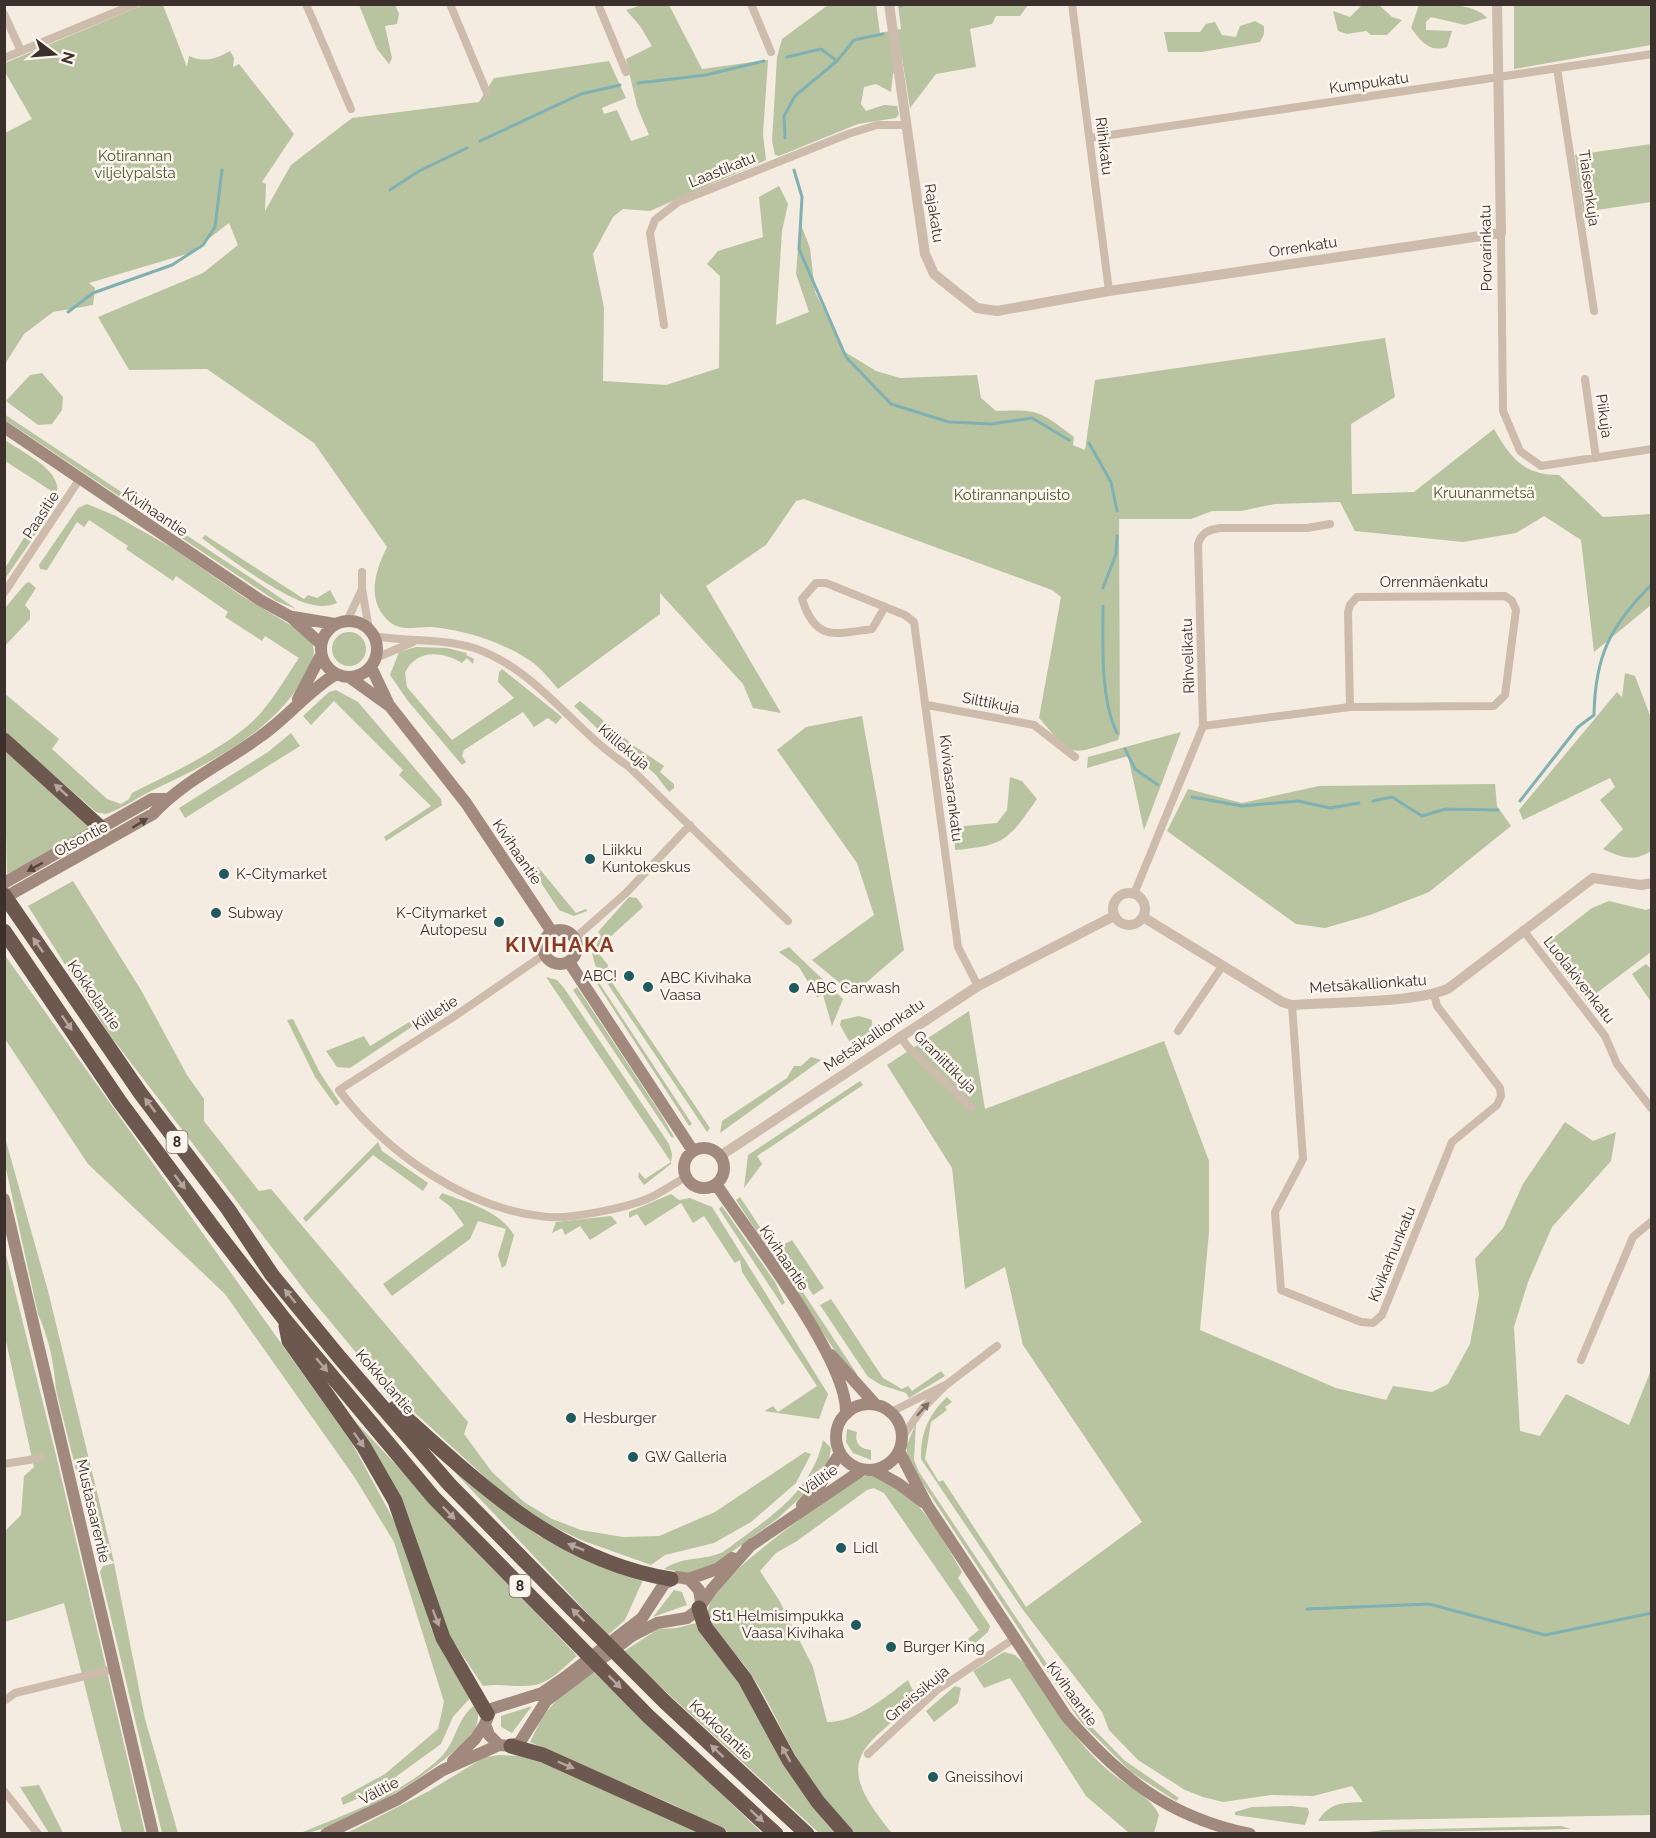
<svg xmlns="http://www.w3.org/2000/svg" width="1656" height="1838" font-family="Raleway,sans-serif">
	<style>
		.green { fill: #b8c4a0 }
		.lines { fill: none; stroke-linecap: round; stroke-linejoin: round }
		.stream { stroke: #7fb0b2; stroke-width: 3 }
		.minor { stroke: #cdbbac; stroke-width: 8 }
		.tertiary { stroke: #cdbbac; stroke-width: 10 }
		.secondary { stroke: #a18a7d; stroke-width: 12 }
		.trunk { stroke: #6c584f; stroke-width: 15 }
		.oneway { fill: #b4a69e }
		.oneway2 { fill: #544640 }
		.oneway3 { fill: #7d6f65 }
		.poi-dot { fill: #1f5a5e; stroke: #fbf5ee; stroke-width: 2 }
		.labels { text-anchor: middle; stroke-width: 5; stroke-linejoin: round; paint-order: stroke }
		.shield { fill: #fbf5ee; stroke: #756b66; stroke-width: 1.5 }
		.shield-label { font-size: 14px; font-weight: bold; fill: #3b302b }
		.street-label { font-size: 15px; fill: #3b302b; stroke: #fbf5ee }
		.park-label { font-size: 15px; fill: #4a5a2e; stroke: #fbf5ee }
		.poi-label { font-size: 15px; fill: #3b302b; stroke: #fbf5ee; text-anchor: start }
		.district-label { font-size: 21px; font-weight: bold; letter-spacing: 1.5px; fill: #8c3b22; stroke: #fbf5ee }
	</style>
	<rect width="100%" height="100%" fill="#f4ebe1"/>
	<path class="green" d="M1363 4 1379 5 1392 17 1402 20 1387 35H1371L1366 31 1347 34 1338 31 1333 11 1350 17Z
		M143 5H163L187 67 189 56C204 63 216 59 230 51L234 58 233 67 239 64 294 134 262 182 266 184 265 211 291 165 352 118 479 102 494 78 609 61 626 98 602 108 604 114 617 110 631 141 649 135 637 106 626 59 652 46 640 26 626 10 642 5H669L702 69 768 60 763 134 766 160 650 211 623 209 613 217 593 254 604 308 603 381 666 385 719 368 720 276 707 264 718 251 763 237 759 197 779 186 788 204 782 231 776 325 809 312 796 274 800 222 810 248 815 292 845 352 876 371 900 378 977 375 981 398 996 411C1039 409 1040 411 1074 437L1073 445 1085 450 1095 380 1385 338 1395 397 1351 424 1352 494 1414 492 1494 429C1511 458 1523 475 1559 475L1603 517 1651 514V605L1594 652 1581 540 1544 516 1516 533 1463 542 1355 531 1340 502 1275 504 1241 511H1212L1191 519H1119L1120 734 1118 740C1067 756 1074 758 1039 718L1061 597 1052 590 804 499 796 501 766 545 706 586 781 713 753 708 743 684 660 593V614L558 689C551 681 544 672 536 665 509 644 466 630 432 627 418 626 403 632 391 623 365 602 375 571 387 547L314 443 207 369 129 370 98 317 203 273 238 245 229 223 190 253 89 283 95 288 93 305 53 312 24 334 5 364V133L32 119 5 72V63Z
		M359 5H395L399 14 397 24 385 26 392 58 389 64 377 49Z
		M828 5H876L880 33 901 29 898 5H1028L1020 16H996L992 24 970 29 976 67 936 74 910 108 902 58 893 74 891 92 876 84 864 87 861 104 866 111 884 105 897 106 899 114 896 118 858 124 779 156 775 155 772 141 777 57 782 39Z
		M1419 5C1439 4 1475 3 1487 18L1465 25 1431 17 1426 22V30L1452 31 1447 47C1429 53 1421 41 1411 28Z
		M1514 5H1651V45L1514 69Z
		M1255 21 1264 26V34L1260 42 1202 52H1168L1164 32H1200L1206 24 1215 22 1222 35 1236 37 1240 26Z
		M1651 144V202L1583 212 1575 155Z
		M42 373 63 397 62 410 52 424 38 425 6 401 30 375Z
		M4 414 266 588 296 609 276 601 5 420Z
		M5 440C20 451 52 465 57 485 61 503 16 562 5 579V568L53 492 5 461Z
		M87 504 116 516 174 549 242 596 307 635C318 648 314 659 307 673 273 734 208 764 147 793 134 800 121 809 106 814L96 812 5 733 4 693 59 739 52 749 107 799 121 804 129 799 132 793C172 773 218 752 252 722 271 704 284 680 299 658L265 636 262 641 225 617 228 612 176 576 173 581 126 549 128 546 89 520 84 527 77 522 47 570 40 569 39 565 78 508Z
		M205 535 304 599 308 595 317 598 330 590 337 603C329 606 322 607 314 605 287 601 225 556 202 538Z
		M29 582 36 588 25 605 30 611V619L5 646V608L26 583Z
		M332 649a17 17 0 1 1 34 0a17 17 0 1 1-34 0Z
		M416 647 447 648 467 653 466 655 474 659 473 664 467 658 462 663C441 651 416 649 405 673L407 687 452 740 514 698 498 682 499 672 502 669 562 717 556 724 548 718 534 727 523 712 464 750 462 756 466 762 462 765 408 701 390 675 399 652Z
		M1625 673 1635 676 1651 718 1652 850C1635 863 1620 857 1603 849L1623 829 1600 800 1615 787 1610 778 1523 820 1519 810 1617 692 1622 697Z
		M336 690 358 702 441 799 442 805 386 841 384 837 431 806 399 775 403 770 334 701 311 725 303 716 329 692Z
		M580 701 633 745 664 766 660 772 674 784V788L669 792 656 775 635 756 610 741 574 706Z
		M862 716 904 950 853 994 812 960 874 915 857 863 777 750 806 727Z
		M1181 732 1144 830 1128 756 1087 768 1088 757Z
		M291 733 300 746 185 818 179 808 268 752Z
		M4 747 88 821 91 831 7 874Z
		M1010 777 1022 781 1037 799C1009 839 1005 846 955 850L954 827 997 823 1007 810Z
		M1495 784 1497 806 1511 826 1429 892 1370 915 1325 928 1296 924 1167 831 1188 789 1242 803 1319 786Z
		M538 867 576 913 586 909 587 911 574 916 559 910 532 869Z
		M73 881 141 990 187 1075 204 1099V1121L259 1191 271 1189 468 1422 464 1434 492 1472 524 1502 552 1519 581 1530 623 1537 659 1536 715 1512 805 1452 811 1454 796 1483 751 1522 714 1543 665 1555 651 1565 581 1540 546 1523 498 1489 378 1379 309 1296 109 1034 28 906Z
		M629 897 637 898 643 907 596 950 608 965 607 975 710 1128 707 1132 595 965 592 953 601 936 598 932Z
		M1609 901 1646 910 1651 908V952L1586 1001 1543 946 1592 908Z
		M789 947 843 999 832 1026 823 995 817 997 799 967 779 952Z
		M4 954 352 1443 406 1543 431 1628 447 1660 471 1697 453 1717 441 1744 379 1789 343 1805 341 1798 385 1774 438 1729 444 1702 394 1542 355 1478 225 1294 88 1164 5 1039Z
		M1646 964 1651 969V1002L1632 974Z
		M594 975 692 1124 689 1126 592 976Z
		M546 977 557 980 564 988 669 1144 672 1154 671 1164 644 1185 638 1177 639 1172 645 1179 671 1162Z
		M577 987 662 1116 674 1137 672 1138 573 990Z
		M969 1011 985 1109 1164 1041 1209 1161V1232L1200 1330 1336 1388 1386 1400 1393 1386 1432 1392 1448 1384 1470 1344 1479 1295 1475 1259 1503 1228 1523 1184 1565 1122 1593 1141 1616 1132 1611 1161 1552 1227 1528 1282 1514 1327 1520 1431 1540 1436 1566 1394 1629 1425 1651 1370V1815L1318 1821C1330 1802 1342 1803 1363 1802L1352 1786 1313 1796 1271 1795 1223 1802 1203 1797 1185 1790 1138 1760 1109 1730 1102 1712 1023 1610 921 1459C920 1433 929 1414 947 1397L952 1402 945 1407 947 1410 931 1422 925 1459 939 1482 943 1480 1026 1607 1142 1522 1023 1345 1005 1267 965 1289 952 1168 887 1065Z
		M419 1016 422 1020 350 1068 337 1067 326 1051 364 1036 370 1046Z
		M859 1016 872 1020 871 1034 849 1041 840 1025 841 1020Z
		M293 1019 320 1073 340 1103 336 1106 315 1077 287 1020Z
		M811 1057 821 1060 720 1133 722 1121 787 1078 794 1066H801Z
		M860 1081 863 1085 757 1156 762 1164 744 1188 748 1155Z
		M4 1134 48 1291 114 1562 96 1550 56 1390C54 1363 49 1339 38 1314L5 1164Z
		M378 1142 382 1151 428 1183 423 1191 373 1155 306 1222 303 1218Z
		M442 1193C468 1203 499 1210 514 1235L506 1265 502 1268 498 1255 506 1229 478 1221 470 1239 392 1296 383 1284 464 1225 451 1207 439 1198Z
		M671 1194 679 1200 690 1198 712 1207 828 1394 819 1419 764 1411 773 1406 778 1412 817 1386 742 1272 740 1260 735 1263 732 1259 704 1216 693 1223 681 1203 645 1226 637 1214 629 1218V1212Z
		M740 1197 857 1374 855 1376 833 1348 736 1200Z
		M722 1206 775 1282 785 1303 782 1305 719 1209Z
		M611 1216 617 1223 590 1240 580 1226 565 1235 562 1228 552 1233 556 1222Z
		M792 1240 824 1288 813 1295 781 1246Z
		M4 1247 56 1455 145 1833H122L64 1603 5 1622V1531L21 1515 24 1476 34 1467 5 1337Z
		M831 1299 883 1378 902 1389 908 1386 912 1391 941 1371 945 1376 909 1398 906 1393 881 1385 868 1377 820 1305Z
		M350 1416 577 1656C565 1666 551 1682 535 1685 518 1688 501 1683 483 1686L449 1635Z
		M916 1423 914 1460 919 1472 1083 1718 1124 1760 1179 1798 1176 1801 1131 1772 1080 1721 909 1463 906 1447Z
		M847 1429 857 1432C854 1443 860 1449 871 1450V1460L853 1453 846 1442Z
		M823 1440 831 1448 828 1466 815 1484 777 1519 707 1570 693 1574 664 1569C682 1556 704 1561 723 1552 765 1520 811 1495 823 1440Z
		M449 1466 539 1536 643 1580 625 1620 608 1635Z
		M869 1475C913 1482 942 1538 962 1572L958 1578 990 1626 988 1632 973 1645 968 1639 979 1630 884 1493 874 1488 867 1490 797 1541 776 1553 760 1571 779 1600 813 1667 827 1722C855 1723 887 1696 908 1680L912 1689 925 1694C864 1748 828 1757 892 1833H854C831 1809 810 1783 794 1753 777 1723 764 1689 742 1662 732 1650 706 1627 708 1610 713 1575 827 1501 857 1479Z
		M114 1563 145 1719 178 1833H162L100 1572 103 1566Z
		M674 1590 682 1592 687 1605 653 1617Z
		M696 1623 741 1683 842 1833H819L623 1652 658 1629 677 1628Z
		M1004 1652 1015 1655 1023 1662C1053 1700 1074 1744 1114 1775 1129 1787 1151 1797 1159 1815L1154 1833H1129L1086 1796 1010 1678 984 1688 973 1671Z
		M594 1672 762 1833H730L674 1805 530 1742 543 1716 562 1694Z
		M955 1686 961 1688 958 1703 934 1722 926 1711Z
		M476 1704C479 1713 479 1721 474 1730 451 1765 338 1833 298 1834 347 1814 402 1794 441 1757 457 1741 456 1718 476 1704Z
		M532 1706 512 1733 501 1727V1716Z
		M500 1755 521 1756 547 1764 708 1834H345L429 1791 485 1757Z
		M39 1785 63 1833H49L20 1787Z
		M1292 1806 1308 1808 1309 1813 1305 1825 1235 1815V1812L1252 1807Z
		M1561 1826 1571 1829 1361 1833 1383 1830Z"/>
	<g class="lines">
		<path class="stream" d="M901 6 902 4
			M787 57 821 49 837 61
			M638 83 706 75 764 61
			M785 138 784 116 795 96 837 61 854 40 883 34
			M480 141 581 94 620 85
			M794 170 802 197 799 249 846 357 891 404 949 422 992 424 1032 418 1069 440
			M390 190 419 171 467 148
			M68 312 93 293 172 265 203 245 215 227 222 170
			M1089 443 1111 482 1117 511
			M1103 588 1116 554 1117 536
			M1103 606C1103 645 1100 698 1117 733
			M1125 749 1135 769 1158 785
			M1192 797 1242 806 1298 801 1330 808 1359 803
			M1373 801 1392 797 1422 816 1446 809 1498 810
			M1520 801 1578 727 1594 715C1595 656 1610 626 1652 584
			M1307 1609 1429 1604 1545 1635 1652 1613"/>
		<path class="minor" d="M306 4 351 109
			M450 4 487 93
			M598 4 626 72
			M751 4 771 52
			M1072 4 1109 291
			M4 14 21 51
			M4 58 135 4
			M1557 68 1594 311
			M1090 138 1652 54
			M1501 233 1503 411 1520 451 1541 466 1652 449
			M664 325 650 233 655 220 678 202 848 134 877 125H905
			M1585 379 1596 458
			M362 572V589L369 629
			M4 593 79 480
			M885 607 872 629C834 634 816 642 802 599L816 583H826L905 615 914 622 958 947 978 986
			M347 621 362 589
			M374 636C407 642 441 638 474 648 537 669 574 731 628 766L788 921
			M376 658 413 642
			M927 705 1034 725 1075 757
			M1203 726 1350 707 1494 706 1505 695 1516 610 1512 601 1505 596 1357 597 1350 605 1348 612 1350 707
			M1134 894 1203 726 1198 544C1202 532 1208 530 1220 528H1307L1330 524
			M1523 930 1605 1036 1617 1064 1652 1109
			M575 938 626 893 690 825
			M545 954 452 1018 339 1090C386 1153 467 1210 548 1217 571 1219 625 1208 647 1199 660 1194 673 1184 686 1177
			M1292 1005 1303 1159 1275 1212 1281 1290 1361 1322 1373 1323 1382 1315 1452 1142 1497 1105 1501 1096 1500 1088 1437 1006 1434 994
			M1178 1031 1223 965
			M900 1036 907 1046 972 1108
			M1581 1360 1633 1237 1652 1221
			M891 1412 943 1386
			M903 1436 922 1409 946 1385 997 1346
			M4 1464 41 1458
			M4 1701 15 1693 114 1669
			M868 1754 937 1690 1015 1638
			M4 1791 38 1834"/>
		<path class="tertiary" d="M889 4 925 254 934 274 955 291 977 308 997 311 1109 291 1501 233 1497 4
			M1113 909a16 16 0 1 1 32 0a16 16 0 1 1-32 0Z
			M1143 917 1282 1002 1292 1005C1329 1002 1420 1003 1449 988L1593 878 1641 885 1652 883
			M720 1156 978 986 1114 916"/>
		<path class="secondary" d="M4 427 260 600 291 617 321 644
			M293 617 335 624
			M321 649a28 28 0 1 1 56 0a28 28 0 1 1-56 0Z
			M371 667 389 705 466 803 552 932
			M349 677 388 705
			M298 699 321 655
			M4 883 152 799H167
			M4 898 153 814C182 782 226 762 261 736 288 717 308 691 336 674
			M543 947a17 17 0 1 1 34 0a17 17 0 1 1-34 0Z
			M569 962 693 1151
			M684 1168a20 20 0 1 1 40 0a20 20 0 1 1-40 0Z
			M716 1184C748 1233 849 1360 846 1414
			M4 1199 153 1834
			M831 1355 875 1404
			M836 1437a33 33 0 1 1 66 0a33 33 0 1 1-66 0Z
			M899 1451 927 1505 1066 1716C1120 1778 1168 1817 1250 1834
			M874 1470 899 1484 923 1502
			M802 1505 819 1486 840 1453
			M747 1548 862 1470
			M689 1579 717 1569 732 1558
			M701 1602 699 1590 689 1579 677 1577 664 1584 642 1618 564 1678 542 1693 491 1709 485 1724 489 1735 499 1745 511 1746 520 1742 546 1701 632 1636 657 1623 687 1618 697 1611 712 1589 752 1544
			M453 1761 475 1739 485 1724
			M326 1834 398 1799 443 1770 499 1745"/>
		<path class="trunk" d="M4 740 101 828
			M4 895 141 1094 228 1209 272 1275 340 1358 449 1484 574 1611 665 1702 807 1834
			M4 931 120 1102 212 1226 285 1320 434 1498 648 1716 776 1834
			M286 1326 289 1341 364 1447 395 1501 443 1638 487 1714
			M395 1408C477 1482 557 1561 671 1579
			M699 1608 705 1627 745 1679 789 1760 818 1802 846 1834
			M511 1746 543 1755 719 1834"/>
	</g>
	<defs><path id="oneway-solid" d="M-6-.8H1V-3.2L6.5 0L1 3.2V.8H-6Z" transform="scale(1.5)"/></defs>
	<g class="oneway">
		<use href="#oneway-solid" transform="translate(61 790) rotate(-138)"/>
		<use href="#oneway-solid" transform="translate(38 945) rotate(-125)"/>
		<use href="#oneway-solid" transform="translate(67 1023) rotate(56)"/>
		<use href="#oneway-solid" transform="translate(150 1105) rotate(-127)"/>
		<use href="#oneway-solid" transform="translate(180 1182) rotate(53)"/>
		<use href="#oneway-solid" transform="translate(290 1296) rotate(-129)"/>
		<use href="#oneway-solid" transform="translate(322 1365) rotate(50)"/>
		<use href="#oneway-solid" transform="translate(359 1440) rotate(55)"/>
		<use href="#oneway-solid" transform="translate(449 1513) rotate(46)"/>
		<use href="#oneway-solid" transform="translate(576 1547) rotate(-158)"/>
		<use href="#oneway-solid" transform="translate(578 1615) rotate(-135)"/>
		<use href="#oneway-solid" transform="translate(436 1618) rotate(69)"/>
		<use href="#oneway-solid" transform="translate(615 1682) rotate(45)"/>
		<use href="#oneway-solid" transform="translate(717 1751) rotate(-137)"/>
		<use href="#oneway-solid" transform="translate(786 1754) rotate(-119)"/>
		<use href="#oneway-solid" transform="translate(566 1765) rotate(23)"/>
		<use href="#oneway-solid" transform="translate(757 1816) rotate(43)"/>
	</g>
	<g class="oneway2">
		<use href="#oneway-solid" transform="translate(140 823) rotate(-32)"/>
		<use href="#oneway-solid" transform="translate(35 867) rotate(151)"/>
	</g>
	<use class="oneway3" href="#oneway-solid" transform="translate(923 1409) rotate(-48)"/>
	<g class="poi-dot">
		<circle cx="590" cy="859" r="6"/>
		<circle cx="224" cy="874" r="6"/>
		<circle cx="216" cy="913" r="6"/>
		<circle cx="499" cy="922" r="6"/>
		<circle cx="629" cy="976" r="6"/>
		<circle cx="648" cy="987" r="6"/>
		<circle cx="794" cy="988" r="6"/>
		<circle cx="571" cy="1418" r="6"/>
		<circle cx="633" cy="1457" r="6"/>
		<circle cx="841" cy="1548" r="6"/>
		<circle cx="856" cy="1625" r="6"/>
		<circle cx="891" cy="1647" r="6"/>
		<circle cx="933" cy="1777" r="6"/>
	</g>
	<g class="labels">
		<g class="shield">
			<rect x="166.5" y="1131" width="21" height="22" rx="4.5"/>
			<rect x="509.5" y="1575" width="21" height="22" rx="4.5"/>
		</g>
		<g class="shield-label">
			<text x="177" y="1147">8</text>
			<text x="520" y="1591">8</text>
		</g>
		<g class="street-label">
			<text transform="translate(1369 83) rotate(-8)" y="5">Kumpukatu</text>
			<text transform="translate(1104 146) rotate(83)" y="5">Riihikatu</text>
			<text transform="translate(722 170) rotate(-22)" y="5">Laastikatu</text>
			<text transform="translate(1589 188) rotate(82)" y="5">Tiaisenkuja</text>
			<text transform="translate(934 213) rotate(81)" y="5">Rajakatu</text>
			<text transform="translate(1303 247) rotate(-9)" y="5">Orrenkatu</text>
			<text transform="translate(1486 248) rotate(-91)" y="5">Porvarinkatu</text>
			<text transform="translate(1604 416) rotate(82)" y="5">Piikuja</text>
			<text transform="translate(155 512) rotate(34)" y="5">Kivihaantie</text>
			<text transform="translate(41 515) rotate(-57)" y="5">Paasitie</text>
			<text x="1434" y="587">Orrenmäenkatu</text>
			<text transform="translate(1188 656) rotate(-92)" y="5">Rihvelikatu</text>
			<text transform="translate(991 703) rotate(11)" y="5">Silttikuja</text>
			<text transform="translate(624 747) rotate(40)" y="5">Kiillekuja</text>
			<text transform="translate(951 788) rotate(83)" y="5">Kivivasarankatu</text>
			<text transform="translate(81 839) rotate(-28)" y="5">Otsontie</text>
			<text transform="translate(517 852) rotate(56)" y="5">Kivihaantie</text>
			<text transform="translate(1579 980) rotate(52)" y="5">Luolakivenkatu</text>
			<text transform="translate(1368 984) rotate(-4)" y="5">Metsäkallionkatu</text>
			<text transform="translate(94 995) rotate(55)" y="5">Kokkolantie</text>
			<text transform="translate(435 1013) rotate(-33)" y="5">Kiilletie</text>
			<text transform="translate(874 1035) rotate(-34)" y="5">Metsäkallionkatu</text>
			<text transform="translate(945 1062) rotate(45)" y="5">Graniittikuja</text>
			<text transform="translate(1392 1254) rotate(-68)" y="5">Kivikarhunkatu</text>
			<text transform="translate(784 1258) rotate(56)" y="5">Kivihaantie</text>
			<text transform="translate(385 1382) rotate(49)" y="5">Kokkolantie</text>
			<text transform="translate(819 1480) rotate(-35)" y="5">Välitie</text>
			<text transform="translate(93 1511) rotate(77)" y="5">Mustasaarentie</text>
			<text transform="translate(917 1694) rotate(-40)" y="5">Gneissikuja</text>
			<text transform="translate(1072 1694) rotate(54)" y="5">Kivihaantie</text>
			<text transform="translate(721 1730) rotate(43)" y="5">Kokkolantie</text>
			<text transform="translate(379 1791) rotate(-28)" y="5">Välitie</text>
		</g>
		<g class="park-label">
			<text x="135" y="161">Kotirannan<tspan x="135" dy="17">viljelypalsta</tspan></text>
			<text x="1484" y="498">Kruunanmetsä</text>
			<text x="1012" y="500">Kotirannanpuisto</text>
		</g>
		<g class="poi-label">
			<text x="602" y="855">Liikku<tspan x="602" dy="17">Kuntokeskus</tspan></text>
			<text x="236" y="879">K-Citymarket</text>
			<text x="228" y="918">Subway</text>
			<text x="487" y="918" text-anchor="end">K-Citymarket<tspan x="487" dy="17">Autopesu</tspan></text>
			<text x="617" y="981" text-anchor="end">ABC!</text>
			<text x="660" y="983">ABC Kivihaka<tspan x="660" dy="17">Vaasa</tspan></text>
			<text x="806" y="993">ABC Carwash</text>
			<text x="583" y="1423">Hesburger</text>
			<text x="645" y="1462">GW Galleria</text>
			<text x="853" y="1553">Lidl</text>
			<text x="844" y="1621" text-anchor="end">St1 Helmisimpukka<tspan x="844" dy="17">Vaasa Kivihaka</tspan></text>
			<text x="903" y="1652">Burger King</text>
			<text x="945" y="1782">Gneissihovi</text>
		</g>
		<g class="district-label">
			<text x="560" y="952">KIVIHAKA</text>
		</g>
	</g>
	<rect width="1656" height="1838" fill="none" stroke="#3b302b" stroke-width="12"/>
	<g transform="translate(54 54) rotate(106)" stroke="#fbf5ee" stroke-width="4.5" paint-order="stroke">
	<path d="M0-4.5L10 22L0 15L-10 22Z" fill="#3b302b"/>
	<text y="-9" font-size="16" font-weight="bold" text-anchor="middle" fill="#3b302b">N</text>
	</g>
</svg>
